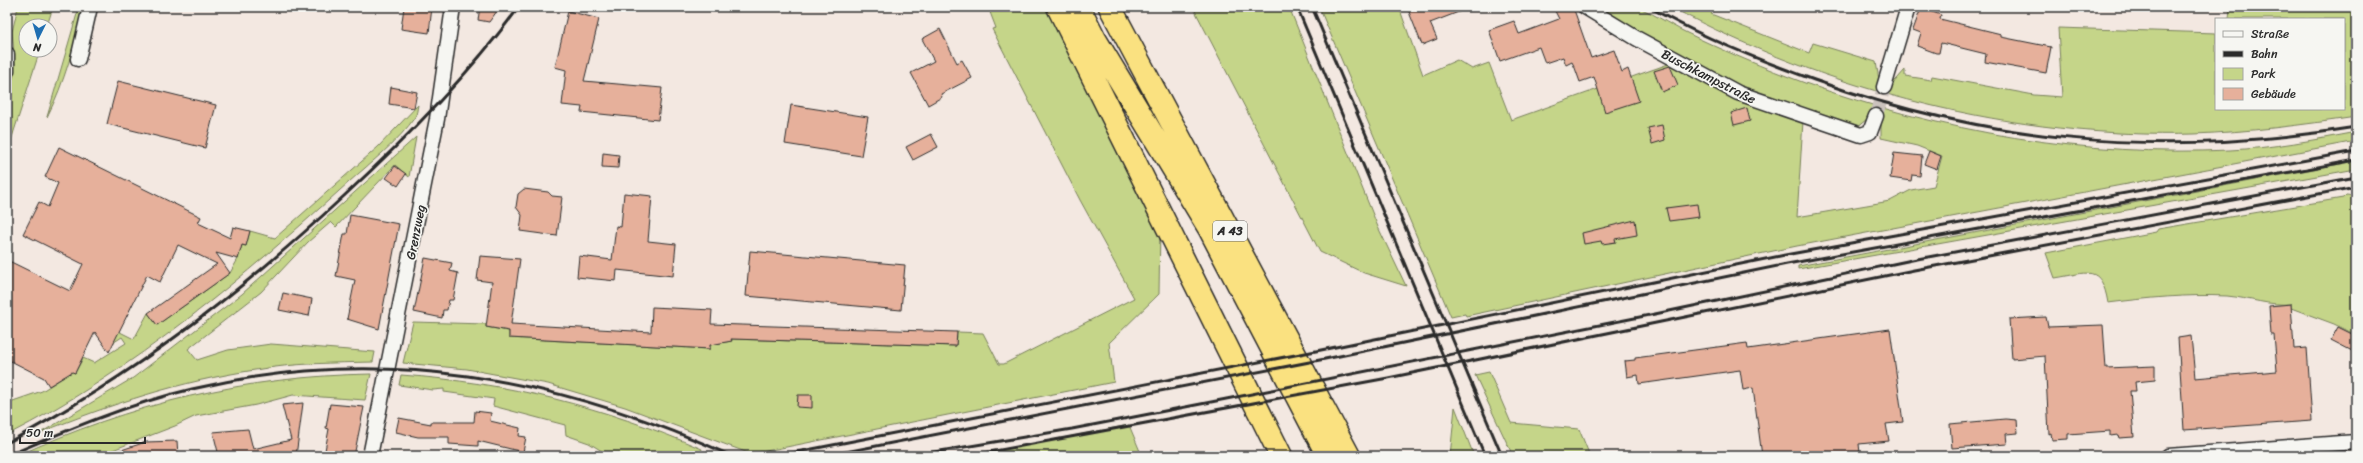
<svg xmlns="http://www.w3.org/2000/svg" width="2363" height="463" font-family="Sriracha,sans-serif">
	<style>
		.green { fill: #c5d589; stroke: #78805a }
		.building { fill: #e6b09b; stroke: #2b2b2b }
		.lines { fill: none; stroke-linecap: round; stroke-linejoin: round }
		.minor-tunnel { stroke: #cbc2bd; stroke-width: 14; stroke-dasharray: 14 7; stroke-linecap: butt }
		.minor-casing { stroke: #2b2b2b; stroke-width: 17 }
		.motorway-casing { stroke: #2b2b2b; stroke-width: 25 }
		.minor { stroke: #f6f6f2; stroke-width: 14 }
		.motorway { stroke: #fae180; stroke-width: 22 }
		.rail { stroke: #2b2b2b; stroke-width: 3 }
		.labels { text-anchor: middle; stroke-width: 3.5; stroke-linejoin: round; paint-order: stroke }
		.shield { fill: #f6f6f2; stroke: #686867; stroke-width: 1 }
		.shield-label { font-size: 12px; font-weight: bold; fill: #2b2b2b }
		.street-label { font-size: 13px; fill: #2b2b2b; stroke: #f6f6f2 }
	</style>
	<rect width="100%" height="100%" fill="#f3e8e1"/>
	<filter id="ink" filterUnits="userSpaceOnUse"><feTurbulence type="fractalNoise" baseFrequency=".025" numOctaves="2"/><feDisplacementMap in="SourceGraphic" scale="8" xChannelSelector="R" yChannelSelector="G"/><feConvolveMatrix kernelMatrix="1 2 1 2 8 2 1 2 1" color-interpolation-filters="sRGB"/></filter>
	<g filter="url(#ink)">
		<path class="green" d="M18 7H53L47 26H26V50H40L7 153V115L15 64 12 32Z
			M79 7H84C74 45 65 82 47 117Z
			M988 7H1052L1160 225 1159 294 1109 343 1114 382 751 454 625 407 548 384 467 369 403 363 413 322 486 324V327L509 331V338L710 349V345L731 341V339L956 346 957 332 983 333 999 364H1004L1134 298 1080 200 992 29 996 28Z
			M1193 7H1289L1378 227 1406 286 1364 273 1320 252Z
			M1319 7H1399L1423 75 1457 60 1472 69 1489 63 1511 120 1674 62 1803 121 1797 217 1890 201 1911 190 1934 186 1942 156 1917 146 1881 138V117L1872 115 1856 128 1739 88 1592 7C1605 7 1622 4 1635 7 1647 9 1672 26 1685 32 1724 51 1764 68 1805 83 1942 132 2085 157 2230 150 2273 148 2314 140 2356 132V141L1797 246 1466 316 1465 314 1451 317Z
			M1671 7H1704L1713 11 1711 14 1809 53 1813 43 1876 62 1880 86 1889 88 1905 70V76L1931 80 1932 76 2034 95 2062 97 2058 28 2216 33V109H2344V19H2229L2230 7H2356V117C2302 125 2248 132 2194 134 2017 139 1826 91 1671 7Z
			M418 105C417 109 417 114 415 117 400 140 370 163 349 182 243 278 135 370 7 435V403L42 391 64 377 52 362 75 373 83 358 94 363 126 343 122 337 105 348 114 329 134 339 148 313 157 325 230 273 238 259 242 245 246 246 250 231 275 238 378 147Z
			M416 137 409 177 395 165 336 227 331 222 308 242 261 292 188 349 197 360 228 350 271 344 375 352 373 362C333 363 294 363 255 370 181 381 111 404 42 432L133 378 242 294Z
			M2356 161V169L1798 269V266Z
			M2346 195 2356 196V335L2334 324 2291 308V304C2270 306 2249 298 2227 296 2187 294 2148 298 2108 303 2101 263 2088 273 2055 278L2046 253 2156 232 2158 229 2343 198Z
			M1489 372 1511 423 1579 429 1590 456H1513L1475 375Z
			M371 374 365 400 293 395 256 405 196 416 175 426 97 456H17C129 404 247 376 371 374Z
			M401 375C510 383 601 406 702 449L699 456H604L605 453 589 443 566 435 565 425 493 406 494 399 444 392V389L433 390 399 385Z
			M1455 407 1474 456H1450Z
			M1129 425 1142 456H970Z"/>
		<path class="building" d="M404 7H432L429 33 401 29Z
			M480 7H500L489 22 478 20Z
			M1407 7H1469V8L1430 23 1437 39 1422 45Z
			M1553 7H1573L1591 58 1614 50 1622 72 1628 69 1639 101 1605 112 1594 77 1580 82 1575 68 1572 62 1566 65 1563 57 1545 63 1539 47 1500 61 1489 30 1514 21 1519 34 1559 19Z
			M1921 8 1941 15 1940 19 2001 34V37L2051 47 2046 73 1985 62 1986 54 1941 43 1939 53H1936L1917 46 1921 33 1913 30Z
			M568 11 599 19 584 81 662 88 658 120 581 112 582 107 562 105 566 70 555 67Z
			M940 29 957 63 962 60 972 78 941 94 942 97 928 105 911 73 934 61 922 39Z
			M1670 66 1678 85 1662 92 1654 71Z
			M118 81 216 105 205 148 107 124Z
			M391 87 417 92 414 108 389 104Z
			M791 105 868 117 861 156 785 144Z
			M1747 108 1750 121 1734 125 1731 113Z
			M1662 125 1665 140 1652 144 1648 128Z
			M931 134 938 147 913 160 906 147Z
			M59 147 201 217 198 223 230 238 233 227 250 231 246 246 242 245 238 259 216 253 230 273 157 325 148 313 217 264 178 245 160 282 147 275 109 352 95 332 75 373 72 372 49 386 44 378 7 359V260L70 291 83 264 23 234 39 202 48 207 58 183 45 177Z
			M1929 151 1941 156 1937 169 1924 164Z
			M603 153 619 155 618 168 602 167Z
			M1894 153 1922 156 1920 176 1912 175 1911 181 1890 178Z
			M395 166 406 174 398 186 386 178Z
			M524 189 548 192 552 196 562 197 557 236 520 231 522 215 516 207 518 194Z
			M624 193 652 196 648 241 676 244 673 276 617 270 616 281 577 277 579 256 612 260 616 226 621 227Z
			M1697 204 1699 217 1669 221 1666 208Z
			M350 215 399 224 379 329 347 319 355 280 336 276 344 234H347Z
			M1635 220 1637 235 1615 239 1616 242 1602 244 1601 241 1584 244 1582 233Z
			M750 251 905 265 901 310 746 296Z
			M480 256 520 259 511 324 651 332 652 307 712 310 711 324 957 332 956 346 731 339 732 341 710 345V349L509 338V331L486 327 492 282 477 280Z
			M425 258 452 263 450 271 458 273 453 300H449L447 310H443L442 318 414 312Z
			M283 293 312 299 309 316 279 310Z
			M2291 304 2294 349 2307 348 2312 421 2184 430 2178 338 2191 336 2195 378 2277 371 2274 335H2271L2269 306Z
			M2046 317 2048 327 2103 325 2106 368 2155 366V380L2135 382 2136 391H2130L2134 437 2119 438 2118 435 2110 436V431L2068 434V439L2052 440 2051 433 2049 434 2045 356 2012 359 2009 319Z
			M2338 327 2356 336V353L2331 340Z
			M1890 329 1903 422 1886 424 1889 441 1859 444 1860 453 1840 456H1762L1753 388 1743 390 1740 370 1639 384 1638 375 1627 377 1625 361 1635 360V358L1747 343 1748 349Z
			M798 395H812V408L797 407Z
			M303 403 296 456H219L213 432 248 429 253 449 291 440 282 405Z
			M330 404 364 407 354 456H324L329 429 326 428Z
			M475 411 491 413 490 421 520 428 519 436 526 437 523 452 478 441V446L449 444V437H418L396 432 399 418 431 424V422H474Z
			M2005 419 2017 420 2018 433 2006 434 2007 444 1952 448 1950 424Z
			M177 441 178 456H113L112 453 146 442Z"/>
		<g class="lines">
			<path class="minor-tunnel" d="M1876 116 1884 87"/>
			<g class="minor-casing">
				<path id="minor" d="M1585 7 1636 38 1738 93 1861 135 1870 132 1876 116
					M7 54V71
					M78 59 90 7
					M1884 87 1908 7
					M370 456 437 119 453 7
					M2168 456 2356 442"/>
			</g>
			<g class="motorway-casing">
				<path id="motorway" d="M1058 7 1281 456
					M1079 7 1095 39 1209 228 1328 456
					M1110 7 1349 456"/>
			</g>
			<use href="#minor" class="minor"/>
			<use href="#motorway" class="motorway"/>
			<path class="rail" d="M1297 7 1485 456
				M1312 7 1502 456
				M1649 7C1691 31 1737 51 1782 68 1972 142 2156 160 2356 127
				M7 443C133 376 240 293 344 196 407 138 468 76 519 7
				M7 456C67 430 128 404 192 389 381 344 558 377 732 456
				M776 456 1321 350 1785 255 2356 151
				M825 456 1325 359 1787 264 2356 160
				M910 456 1072 429 1206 403 1655 314 1912 260 2356 177
				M968 456 1388 378 1914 270 2356 187"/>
		</g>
	</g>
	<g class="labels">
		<rect class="shield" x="1213" y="221" width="34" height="20" rx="3"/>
		<g class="shield-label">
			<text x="1230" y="235">A 43</text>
		</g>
		<g class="street-label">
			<text transform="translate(1709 76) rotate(27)" y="5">Buschkampstraße</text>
			<text transform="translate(415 232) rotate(-79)" y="5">Grenzweg</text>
		</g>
	</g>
	<rect width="2363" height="463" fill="none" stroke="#f6f6f2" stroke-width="24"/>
	<rect x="12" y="12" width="2339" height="439" fill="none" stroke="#2b2b2b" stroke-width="1.5" filter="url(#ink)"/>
	<rect x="2215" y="18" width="130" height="92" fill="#f6f6f2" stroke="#a5a5a2"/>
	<rect x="2223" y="31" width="20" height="6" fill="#f6f6f2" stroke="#a5a5a2"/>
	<text x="2251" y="38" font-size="12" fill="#2b2b2b">Straße</text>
	<rect x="2223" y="51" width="20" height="6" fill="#2b2b2b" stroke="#a5a5a2"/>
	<text x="2251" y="58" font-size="12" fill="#2b2b2b">Bahn</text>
	<rect x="2223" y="68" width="20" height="12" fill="#c5d589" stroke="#a5a5a2"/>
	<text x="2251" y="78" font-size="12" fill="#2b2b2b">Park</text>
	<rect x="2223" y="88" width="20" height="12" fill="#e6b09b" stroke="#a5a5a2"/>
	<text x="2251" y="98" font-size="12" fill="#2b2b2b">Gebäude</text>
	<g transform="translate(38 38) rotate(185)"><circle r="19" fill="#f6f6f2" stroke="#a5a5a2"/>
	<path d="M0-3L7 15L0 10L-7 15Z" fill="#1f6fb2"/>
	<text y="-6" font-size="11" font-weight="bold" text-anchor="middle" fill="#2b2b2b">N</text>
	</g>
	<path d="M20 437v6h125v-6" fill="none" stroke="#2b2b2b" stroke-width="2"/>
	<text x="26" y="437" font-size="12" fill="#2b2b2b" stroke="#f6f6f2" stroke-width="3" paint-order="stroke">50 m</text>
</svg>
